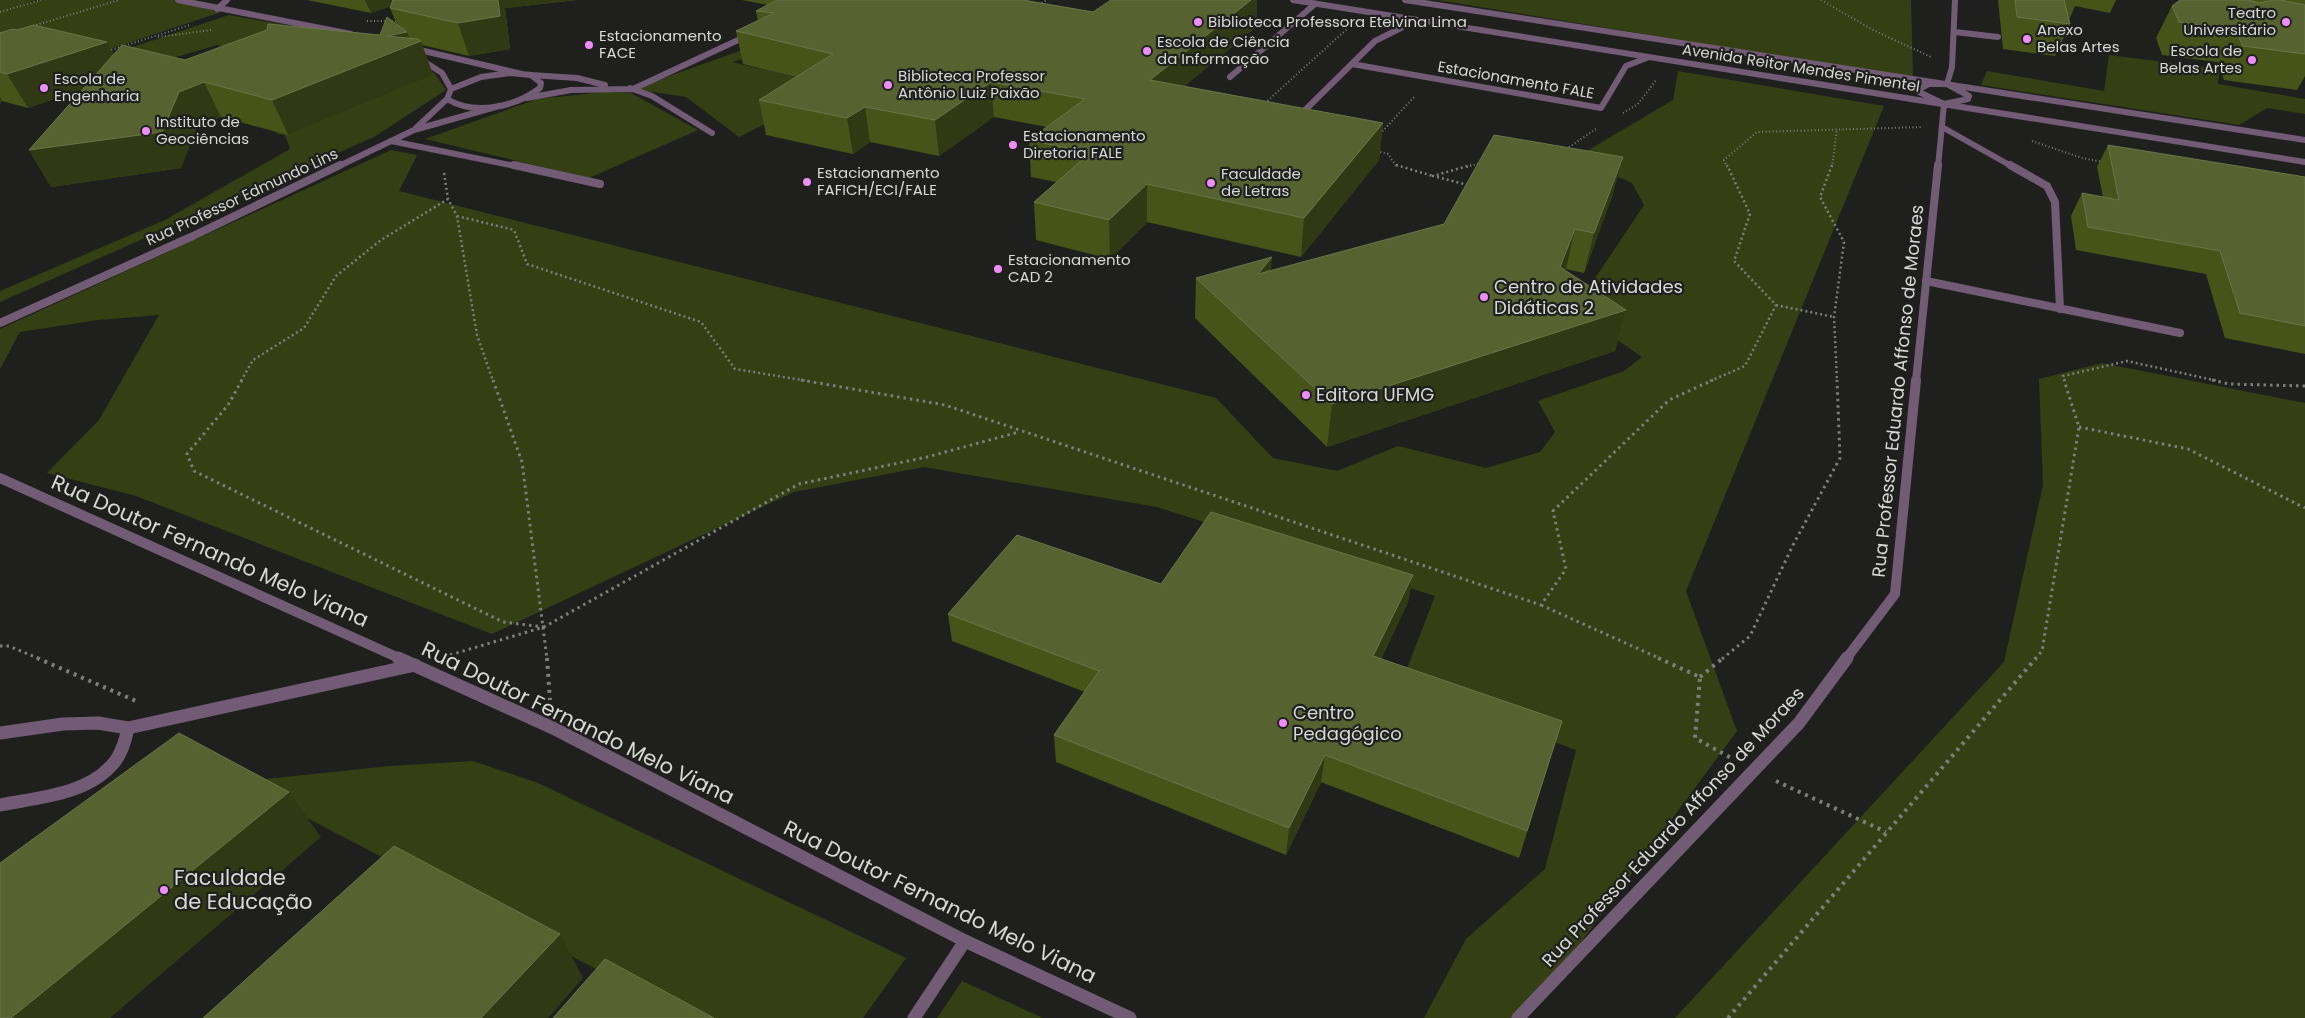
<svg xmlns="http://www.w3.org/2000/svg" width="2305" height="1018" font-family="Poppins,sans-serif">
	<style>
		.green { fill: #343f14 }
		.lines { fill: none; stroke-linecap: round; stroke-linejoin: round }
		.path-far3 { stroke: #7d7e7b; stroke-width: 2; stroke-dasharray: 1 2.5; stroke-linecap: butt }
		.path-far2 { stroke: #7d7e7b; stroke-width: 2.5; stroke-dasharray: 2 3; stroke-linecap: butt }
		.path-far1 { stroke: #7d7e7b; stroke-width: 3; stroke-dasharray: 2.5 4; stroke-linecap: butt }
		.path { stroke: #7d7e7b; stroke-width: 4; stroke-dasharray: 3 5; stroke-linecap: butt }
		.lane-far2 { stroke: #725c75; stroke-width: 6 }
		.lane-far1 { stroke: #725c75; stroke-width: 8 }
		.lane { stroke: #725c75; stroke-width: 13 }
		.street-far3 { stroke: #725c75; stroke-width: 6 }
		.street-far2 { stroke: #725c75; stroke-width: 8 }
		.street-far1 { stroke: #725c75; stroke-width: 10 }
		.street { stroke: #725c75; stroke-width: 13 }
		.wall { fill: #46541a }
		.shaded-wall { fill: #303913 }
		.building { fill: #56622f; stroke: #6a7549 }
		.poi-dot { fill: #ee8cf8; stroke: #1f201d; stroke-width: 2 }
		.labels { text-anchor: middle; stroke-width: 4.5; stroke-linejoin: round; paint-order: stroke }
		.far-poi-label { font-size: 15px; fill: #d8d9d7; stroke: #1f201d; text-anchor: start }
		.far-street-label { font-size: 15px; fill: #d8d9d7; stroke: #1f201d }
		.poi-label { font-size: 18px; fill: #d8d9d7; stroke: #1f201d; text-anchor: start }
		.street-label { font-size: 18px; fill: #d8d9d7; stroke: #1f201d }
		.near-street-label { font-size: 21px; fill: #d8d9d7; stroke: #1f201d }
		.near-poi-label { font-size: 21px; fill: #d8d9d7; stroke: #1f201d; text-anchor: start }
	</style>
	<rect width="100%" height="100%" fill="#1f201d"/>
	<path class="green" d="M0 0H36L16 7 40 0H174L221 12 71 62 0 51Z
		M1437 0H1911L1913 78Z
		M229 15 394 44 435 74 446 90 374 137 0 302V291L165 220 290 149 285 135 275 133 363 96 317 71 217 45 131 70 94 60Z
		M762 43 766 52 732 62 838 87 739 137 686 97 633 89Z
		M2109 55 2220 69 2218 84 2305 99V114L2267 108 2239 125 1981 85 1987 71 2104 91Z
		M1678 71 1884 106 1686 591 1737 731 1525 1018H1424L1466 939 1545 869 1576 750 1401 684 1435 596 1157 507 924 467 794 492 492 634 136 496 47 473 99 420 159 315 98 320 20 332 0 369V329L391 150 417 155 399 191 1216 398 1273 458 1337 471 1398 446 1486 468 1540 452 1555 432 1538 401 1624 371 1642 357 1574 310 1644 205 1632 183 1575 158 1673 100Z
		M605 92 631 93 698 130 589 178 425 139 537 99Z
		M2102 363 2305 403V1018H1675L2004 662 2043 485 2039 379Z
		M473 761 538 783 906 958 863 1018H690L238 782 390 766Z
		M962 981 1043 1018H937Z"/>
	<g class="lines">
		<path class="path-far3" d="M1821 0 1873 30 1931 57
			M1039 5 1047 0
			M0 12 41 0
			M367 21H399
			M33 26 119 0
			M158 37 211 30
			M108 51 190 25
			M1265 103 1347 29
			M1623 113 1638 104 1657 79
			M1380 134 1415 96
			M2032 141 2082 158 2103 162
			M1566 149 1596 129
			M1377 151 1388 154 1397 167
			M1467 167 1480 163
			M1727 167 1724 160 1757 132 1922 127
			M1832 167 1837 129"/>
		<path class="path-far2" d="M1396 165 1433 176
			M1832 165 1820 197 1844 242 1834 317 1837 381
			M444 173 448 199 457 216 477 335 493 381
			M1468 185 1433 176 1471 165
			M457 216 514 230 527 264 701 322 735 369 808 381
			M1776 305 1834 317
			M241 381 253 360 304 328 336 276 381 240 448 199
			M1710 381 1745 366 1776 305 1734 261 1750 214 1727 165
			M2065 381 2063 376 2127 361 2218 381"/>
		<path class="path-far1" d="M242 380 228 405 187 454 194 471 503 622 544 627
			M493 380 522 462 547 659
			M801 380 945 405 1541 605 1566 569 1553 511 1669 400 1713 380
			M2212 380 2229 384 2305 386
			M2079 427 2188 449 2305 508
			M1541 605 1661 659
			M0 646H9L40 659
			M450 655 544 627 799 484 927 457 1019 432
			M1722 659 1750 636 1793 545 1840 458 1837 380
			M2035 659 2042 651 2079 427 2064 380"/>
		<path class="path" d="M37 658 136 701
			M547 658 550 700
			M1658 658 1700 677 1695 738 1733 759
			M1700 677 1723 658
			M1776 781 1886 832
			M1728 1018 2036 658"/>
		<path class="lane-far2" d="M1955 32 1998 37
			M1352 64 1601 108 1626 66 1649 57
			M531 75 577 78 605 85
			M1230 77 1315 4
			M630 88 652 96 712 133
			M527 98 571 90 633 89 751 34
			M1296 119 1375 41 1401 28 1393 16
			M1942 127 2013 167
			M391 141 520 167"/>
		<path class="lane-far1" d="M514 165 600 184
			M2010 165 2047 186 2055 202 2060 309
			M1926 281 2180 333"/>
		<path class="lane" d="M0 733 63 724 98 723 128 728 415 665
			M0 805C35 798 85 795 111 766 121 756 125 742 128 728
			M914 1018 965 941"/>
		<path class="street-far3" d="M178 0 351 34
			M1293 0 2305 162
			M1405 0 2305 140
			M217 9 227 0
			M411 48 522 74
			M417 57 442 73 451 89
			M510 73 531 75 541 83 540 88C515 107 475 116 447 99L451 89 481 77Z
			M1929 84H1947L1969 96 1968 99 1944 104 1919 92V89Z
			M1947 84 1952 67 1955 0
			M416 128 447 99
			M337 167 414 130 499 106
			M1938 167 1944 104"/>
		<path class="street-far2" d="M0 323 193 236 340 165
			M1916 381 1938 165"/>
		<path class="street-far1" d="M0 478 401 659
			M1846 659 1895 594 1916 380"/>
		<path class="street" d="M398 658 553 728 965 941 1130 1018
			M1518 1018 1799 723 1847 658"/>
	</g>
	<path class="wall" d="M307 0H577L505 8 510 49 469 56 422 45 433 75 288 135 221 117 197 126 181 168 51 187 29 150 83 89 28 108 2 101 0 104V33L17 30 107 42 114 55 185 60 380 35 397 25 390 8 391 6 371 13Z
		M742 0H1023L1093 12 1111 0H1257L1256 27 1184 86 1383 123 1379 160 1301 257 1147 222 1110 259 1036 240 1034 202 1056 182 1031 177 1029 140 1047 127 994 117 939 156 870 142 853 154 766 135 759 100 796 77 743 64 736 31 758 21 756 11 768 5Z
		M1998 0H2116L2110 13 2075 6 2069 20 2070 24 2055 56 2003 49Z
		M2180 0H2305V76L2297 90 2224 80 2217 62 2162 55 2156 38 2172 6Z
		M2108 145 2305 177V354L2225 338 2206 274 2076 250 2071 216 2082 193 2103 197 2097 167Z
		M1613 194 1584 273 1566 269 1565 270 1626 310 1615 351 1327 447 1195 318 1196 278 1271 270Z
		M1413 575 1408 602 1381 659 1562 721 1519 858 1321 782 1286 855 1056 762 1054 735 1085 692 952 641 948 614 1161 584Z"/>
	<path class="shaded-wall" d="M365 0H407L371 13Z
		M498 0H577L505 8 510 49 469 56 458 23Z
		M1251 0H1257L1256 27 1150 115V80Z
		M407 32 412 45 421 41 433 75 288 135 272 100 387 36Z
		M107 42 124 75 28 108 7 74Z
		M204 82 221 117 197 126 181 168 51 187 29 150Z
		M991 82 994 117 939 156 935 120Z
		M0 97 2 101 0 104Z
		M865 107 870 142 853 154 847 118Z
		M1383 123 1379 160 1301 257 1304 218Z
		M1623 157 1613 194 1584 273 1594 233Z
		M1147 184V222L1110 259 1109 220Z
		M1575 229 1566 269 1551 308 1560 267Z
		M1272 257 1269 297 1258 274Z
		M1626 310 1615 351 1327 447 1332 404Z
		M1413 575 1408 602 1369 683 1373 656Z
		M1325 755 1321 782 1286 855 1289 828Z
		M289 792 321 837 110 1018H11Z
		M560 934 583 978 548 1018H481Z"/>
	<path class="building" d="M393 0H498L500 16 458 23 390 8Z
		M777 0H1023L1093 12 1111 0H1251L1150 80 1383 123 1304 218 1147 184 1109 220 1034 202 1090 153 1029 140 1085 99 991 82 935 120 865 107 847 118 759 100 833 54 736 31 774 13 756 11Z
		M2015 0H2064L2070 24 2017 17Z
		M2180 0H2248L2259 3 2273 0H2280L2305 5V54L2243 46 2235 30 2179 22 2172 6Z
		M387 17 407 32 387 36 417 39 421 41 272 100 204 82 179 92 162 132 29 150 122 45 185 60 267 30 268 24 380 35Z
		M34 25 107 42 7 74 0 72V33L13 29 17 30Z
		M1494 135 1623 157 1594 233 1575 229 1560 267 1626 310 1332 404 1196 278 1272 257 1258 274 1444 224Z
		M2108 145 2305 177V326L2240 313 2220 251 2088 227 2082 193 2119 200Z
		M1211 512 1413 575 1373 656 1562 721 1527 831 1325 755 1289 828 1054 735 1099 671 948 614 1017 535 1161 584Z
		M179 733 289 792 11 1018H0V863Z
		M394 846 560 934 481 1018H203Z
		M605 959 714 1018H553Z"/>
	<g class="poi-dot">
		<circle cx="1198" cy="22" r="5"/>
		<circle cx="2286" cy="22" r="5"/>
		<circle cx="2027" cy="39" r="5"/>
		<circle cx="589" cy="45" r="5"/>
		<circle cx="1147" cy="51" r="5"/>
		<circle cx="2252" cy="60" r="5"/>
		<circle cx="888" cy="85" r="5"/>
		<circle cx="44" cy="88" r="5"/>
		<circle cx="146" cy="131" r="5"/>
		<circle cx="1013" cy="145" r="5"/>
		<circle cx="807" cy="182" r="5"/>
		<circle cx="1211" cy="183" r="5"/>
		<circle cx="998" cy="269" r="5"/>
		<circle cx="1484" cy="297" r="5"/>
		<circle cx="1306" cy="395" r="5"/>
		<circle cx="1283" cy="723" r="5"/>
		<circle cx="164" cy="890" r="5"/>
	</g>
	<g class="labels">
		<g class="far-poi-label">
			<text x="2276" y="18" text-anchor="end">Teatro<tspan x="2276" dy="17">Universitário</tspan></text>
			<text x="1208" y="27">Biblioteca Professora Etelvina Lima</text>
			<text x="2037" y="35">Anexo<tspan x="2037" dy="17">Belas Artes</tspan></text>
			<text x="599" y="41">Estacionamento<tspan x="599" dy="17">FACE</tspan></text>
			<text x="1157" y="47">Escola de Ciência<tspan x="1157" dy="17">da Informação</tspan></text>
			<text x="2242" y="56" text-anchor="end">Escola de<tspan x="2242" dy="17">Belas Artes</tspan></text>
			<text x="898" y="81">Biblioteca Professor<tspan x="898" dy="17">Antônio Luiz Paixão</tspan></text>
			<text x="54" y="84">Escola de<tspan x="54" dy="17">Engenharia</tspan></text>
			<text x="156" y="127">Instituto de<tspan x="156" dy="17">Geociências</tspan></text>
			<text x="1023" y="141">Estacionamento<tspan x="1023" dy="17">Diretoria FALE</tspan></text>
			<text x="817" y="178">Estacionamento<tspan x="817" dy="17">FAFICH/ECI/FALE</tspan></text>
			<text x="1221" y="179">Faculdade<tspan x="1221" dy="17">de Letras</tspan></text>
			<text x="1008" y="265">Estacionamento<tspan x="1008" dy="17">CAD 2</tspan></text>
		</g>
		<g class="far-street-label">
			<text transform="translate(1801 68) rotate(9)" y="5">Avenida Reitor Mendes Pimentel</text>
			<text transform="translate(1516 80) rotate(10)" y="5">Estacionamento FALE</text>
			<text transform="translate(242 197) rotate(-25)" y="5">Rua Professor Edmundo Lins</text>
		</g>
		<g class="poi-label">
			<text x="1494" y="293">Centro de Atividades<tspan x="1494" dy="21">Didáticas 2</tspan></text>
			<text x="1316" y="401">Editora UFMG</text>
			<text x="1293" y="719">Centro<tspan x="1293" dy="21">Pedagógico</tspan></text>
		</g>
		<g class="street-label">
			<text transform="translate(1898 391) rotate(-84)" y="6">Rua Professor Eduardo Affonso de Moraes</text>
			<text transform="translate(1673 827) rotate(-47)" y="6">Rua Professor Eduardo Affonso de Moraes</text>
		</g>
		<g class="near-street-label">
			<text transform="translate(210 551) rotate(24)" y="7">Rua Doutor Fernando Melo Viana</text>
			<text transform="translate(578 723) rotate(26)" y="7">Rua Doutor Fernando Melo Viana</text>
			<text transform="translate(940 902) rotate(26)" y="7">Rua Doutor Fernando Melo Viana</text>
		</g>
		<g class="near-poi-label">
			<text x="174" y="885">Faculdade<tspan x="174" dy="24">de Educação</tspan></text>
		</g>
	</g>
</svg>
